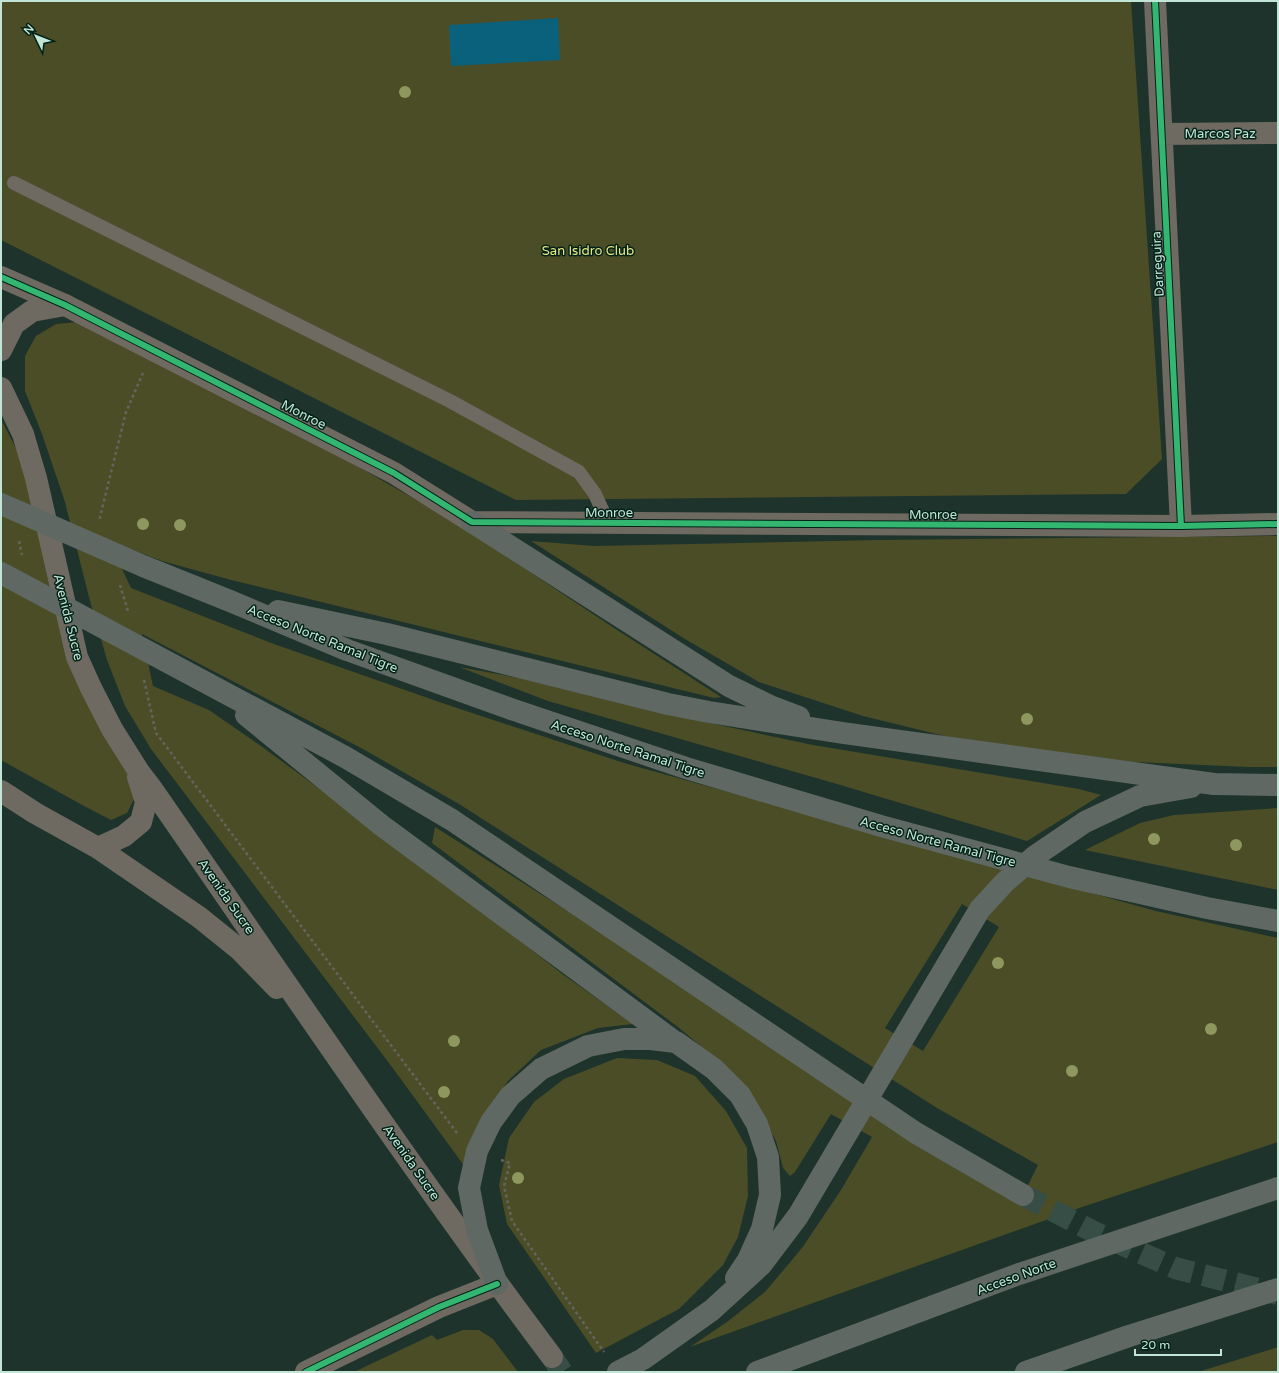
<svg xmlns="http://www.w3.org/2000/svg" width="1279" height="1373" font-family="'Varela Round',sans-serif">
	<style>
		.green { fill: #4b4d26; fill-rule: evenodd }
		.water { fill: #0a617c }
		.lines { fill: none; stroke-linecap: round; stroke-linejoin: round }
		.secondary-tunnel { stroke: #364e46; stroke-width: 22; stroke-dasharray: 22 11; stroke-linecap: butt }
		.motorway-tunnel { stroke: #364e46; stroke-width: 22; stroke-dasharray: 22 11; stroke-linecap: butt }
		.path { stroke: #63655e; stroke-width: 2.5; stroke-dasharray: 3 3; stroke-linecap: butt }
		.service { stroke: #6e6961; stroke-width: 14 }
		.minor { stroke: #6e6961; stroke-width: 22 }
		.tertiary { stroke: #6e6961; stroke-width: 22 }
		.secondary { stroke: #6e6a62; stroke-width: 22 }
		.motorway { stroke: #5f6862; stroke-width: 22 }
		.cycleway-casing { stroke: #022218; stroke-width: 8 }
		.cycleway { stroke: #33b770; stroke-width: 6 }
		.tree { fill: #8e975e }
		.labels { text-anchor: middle; stroke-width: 3; stroke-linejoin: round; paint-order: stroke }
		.street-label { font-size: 13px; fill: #c1e5d6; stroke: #022218 }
		.park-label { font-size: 13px; fill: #eae987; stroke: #022218 }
	</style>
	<rect width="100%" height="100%" fill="#1d332c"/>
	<path class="green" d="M1 1H1131L1162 459 1126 494 516 500 1 240Z
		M78 322 266 414 453 521 611 626 721 697 714 698 231 580 162 561 109 541 131 588 274 644 445 704 624 763 1156 911 1278 938V1142L1085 1206 690 1347 727 1322 765 1292 802 1248 841 1190 872 1137 831 1114 795 1172 790 1176 783 1168 776 1141 756 1105 729 1070 678 1027 432 843 435 827 1021 1199 1038 1165 937 1108 459 804 363 749 142 634 153 686 209 710 261 746 415 859 561 973 633 1024 598 1028 541 1050 508 1081 488 1108 465 1167 392 1067 151 749 125 706 107 660 90 601 65 502 42 434 25 391V356L36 336 56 324ZM962 904 999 927 923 1051 885 1028Z
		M1 419 26 468 78 674 128 768 134 799 127 813 111 820 84 806 1 760Z
		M1278 536V767H1248L1112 761 961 740 863 716 759 682 685 639 531 541 594 546 878 540Z
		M459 667 552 684 719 725 813 745 1079 789 1101 795 1027 841 837 784 548 701Z
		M1278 808V890L1085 850 1140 823 1174 815Z
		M617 1058 657 1060 695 1076 726 1111 747 1148 748 1196 738 1237 723 1265 679 1309 596 1353 507 1224 499 1185 509 1138 534 1102 564 1079Z
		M463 1330H479L493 1339 518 1372H354L432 1335 437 1340Z
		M1278 1347V1372H1198Z"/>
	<path class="water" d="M558 18 560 60 451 66 449 25Z"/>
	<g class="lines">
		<path class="secondary-tunnel" d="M552 1357 562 1372"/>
		<path class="motorway-tunnel" d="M1023 1195 1094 1232 1175 1268 1278 1294"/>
		<path class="path" d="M100 519V517L126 412 143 373
			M19 541 22 555
			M120 585 128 611
			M144 680 156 733 457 1133
			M501 1160 510 1163 504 1186 512 1221 604 1352"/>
		<path class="service" d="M14 183 450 401 579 472 595 494 608 523"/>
		<path class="minor" d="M1155 1 1181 526
			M1162 134 1278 133"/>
		<path class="tertiary" d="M1 277 65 305 394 473 472 522 1181 526 1278 524
			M306 1372 439 1307 497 1284"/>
		<path class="secondary" d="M1 350 14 324 32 311 65 305
			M1 388 23 434 36 478 77 657 91 688 112 729 139 772 152 789C284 979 413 1172 552 1357
			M1 791 35 813 98 848 199 917 240 950 277 988
			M98 848 124 836 141 822 146 802 138 777"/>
		<path class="motorway" d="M1 504 143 566 230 601 347 650 511 709 686 768 881 826 1069 877 1207 908 1278 921
			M472 522 729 686 770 706 799 717
			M1 573 345 757 452 820 916 1133 1023 1195
			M278 611 387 634 668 704 709 712 843 733 1214 784 1278 785
			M246 715 381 825 675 1042
			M497 1284 477 1230 469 1188 477 1151 491 1122 510 1096 541 1069 588 1046 624 1039H650L676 1042 714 1069 740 1095 757 1124 768 1157 770 1195 762 1229 748 1260 736 1278
			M618 1372 643 1359 712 1310 761 1265 798 1216 980 909 1005 882 1035 856 1085 822 1140 796 1191 787
			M757 1372 1019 1274 1278 1188
			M1026 1372 1129 1336 1278 1289"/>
		<g class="cycleway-casing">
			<path id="cycleway" d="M1155 1 1181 526
				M1 277 65 305 394 473 472 522 1181 526 1278 524
				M306 1372 439 1307 497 1284"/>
		</g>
		<use href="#cycleway" class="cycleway"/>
	</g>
	<g class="tree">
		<circle cx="405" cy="92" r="6"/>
		<circle cx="143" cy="524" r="6"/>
		<circle cx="180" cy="525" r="6"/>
		<circle cx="1027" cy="719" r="6"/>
		<circle cx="1154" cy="839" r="6"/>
		<circle cx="1236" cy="845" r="6"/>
		<circle cx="998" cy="963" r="6"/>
		<circle cx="1211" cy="1029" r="6"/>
		<circle cx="454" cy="1041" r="6"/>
		<circle cx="1072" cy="1071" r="6"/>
		<circle cx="444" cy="1092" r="6"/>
		<circle cx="518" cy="1178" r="6"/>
	</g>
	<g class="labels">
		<g class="street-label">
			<text x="1220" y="138">Marcos Paz</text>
			<text transform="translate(1157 264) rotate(-93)" y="5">Darreguira</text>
			<text transform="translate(304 414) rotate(27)" y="5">Monroe</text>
			<text x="609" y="517">Monroe</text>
			<text x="933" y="519">Monroe</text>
			<text transform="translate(69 617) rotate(76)" y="5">Avenida Sucre</text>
			<text transform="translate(323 638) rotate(22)" y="5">Acceso Norte Ramal Tigre</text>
			<text transform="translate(628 748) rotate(18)" y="5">Acceso Norte Ramal Tigre</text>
			<text transform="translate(938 841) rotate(15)" y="5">Acceso Norte Ramal Tigre</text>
			<text transform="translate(227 896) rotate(55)" y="5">Avenida Sucre</text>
			<text transform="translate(412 1162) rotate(55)" y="5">Avenida Sucre</text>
			<text transform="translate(1016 1276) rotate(-20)" y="5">Acceso Norte</text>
		</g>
		<g class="park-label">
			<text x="588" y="255">San Isidro Club</text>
		</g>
	</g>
	<rect width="1279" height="1373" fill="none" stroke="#c1e5d6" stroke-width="4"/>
	<g transform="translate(36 36) rotate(313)" stroke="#022218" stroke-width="3" paint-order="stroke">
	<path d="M0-3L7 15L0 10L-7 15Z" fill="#c1e5d6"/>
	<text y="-6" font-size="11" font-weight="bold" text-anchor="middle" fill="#c1e5d6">N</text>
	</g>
	<path d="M1135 1349v6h86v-6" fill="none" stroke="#c1e5d6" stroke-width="2"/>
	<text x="1141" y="1349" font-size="12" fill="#c1e5d6" stroke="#022218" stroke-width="3" paint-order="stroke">20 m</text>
</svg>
